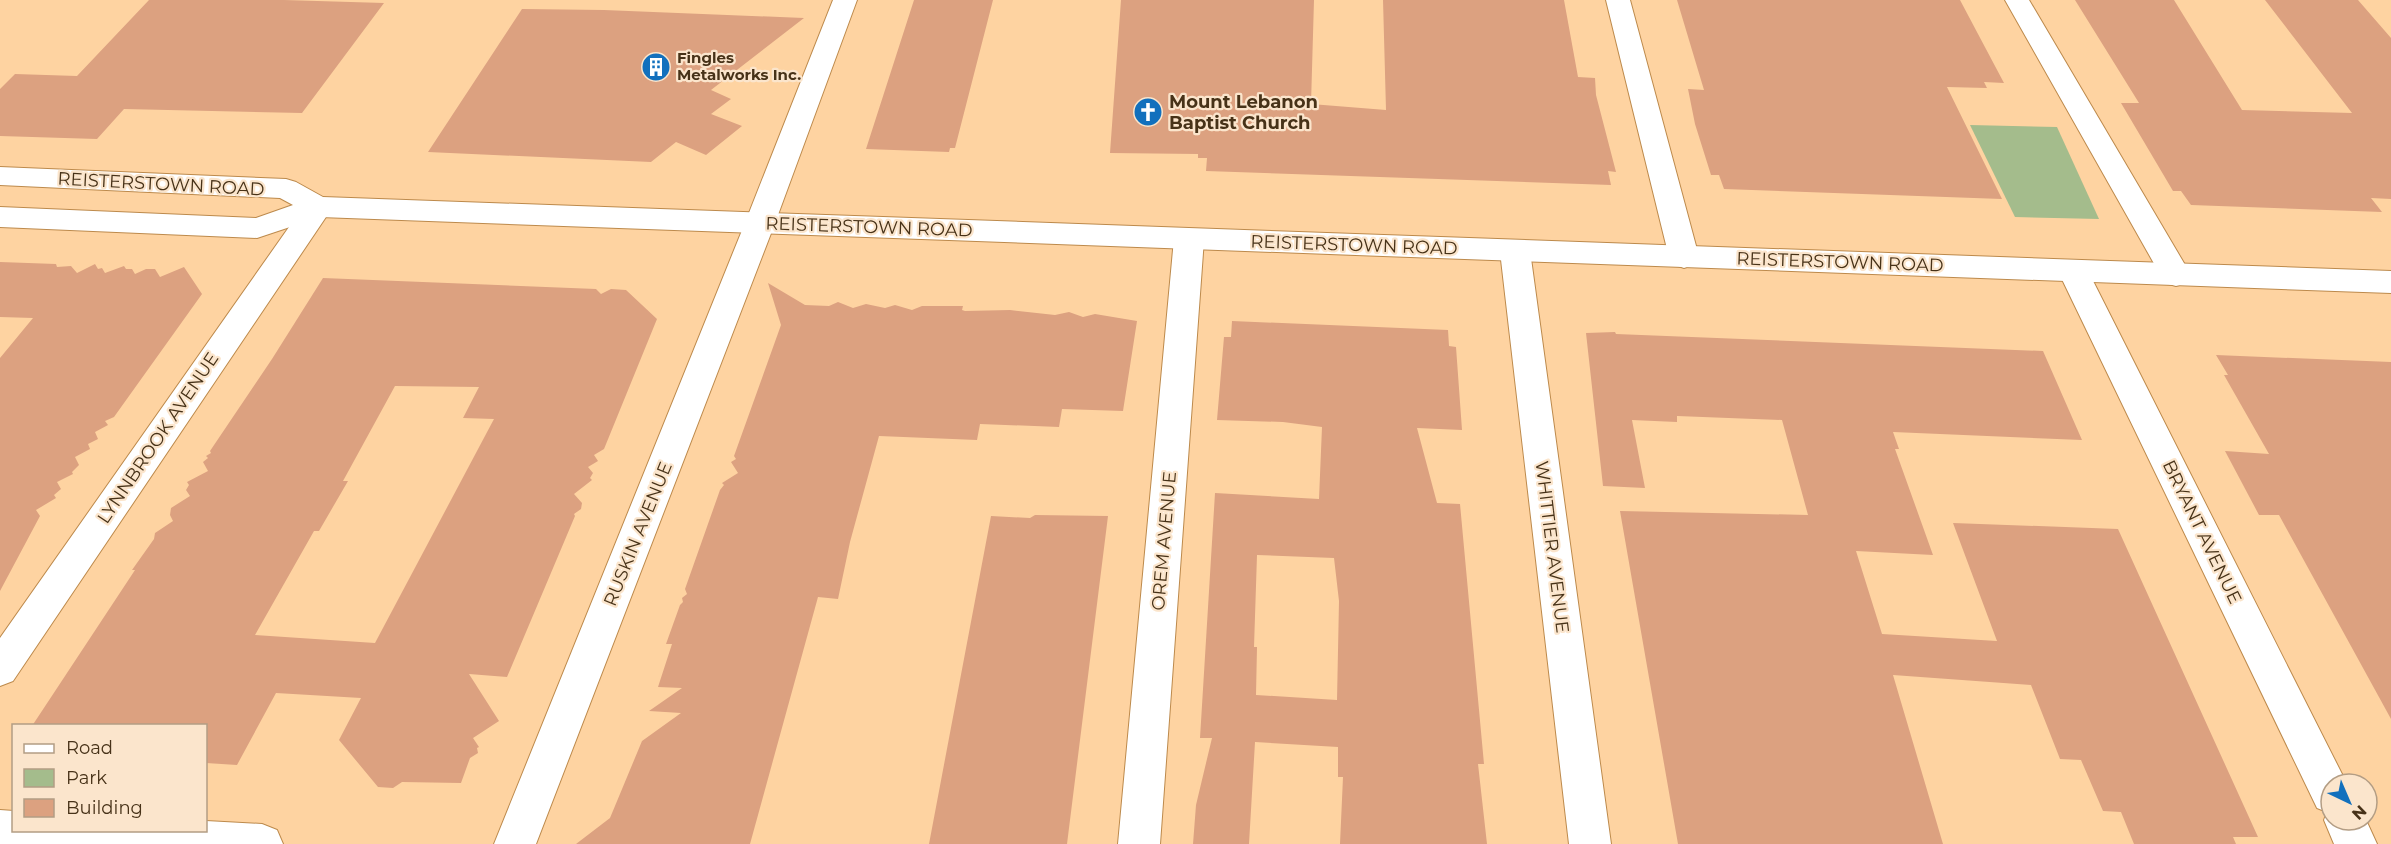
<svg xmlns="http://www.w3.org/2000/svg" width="2391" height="844" font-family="Montserrat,sans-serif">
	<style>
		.green { fill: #a4bc8c }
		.building { fill: #dca180; fill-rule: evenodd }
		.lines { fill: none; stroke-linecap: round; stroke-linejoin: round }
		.minor-casing { stroke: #bd8a4c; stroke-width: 2 }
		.major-casing { stroke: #bd8a4c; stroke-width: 2 }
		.minor { fill: #fff; fill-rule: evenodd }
		.major { fill: #fff; fill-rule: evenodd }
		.labels { text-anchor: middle; stroke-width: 4.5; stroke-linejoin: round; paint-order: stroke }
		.far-poi-label { font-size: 15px; font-weight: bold; fill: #473218; stroke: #fbe5cc; text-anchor: start }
		.poi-label { font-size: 18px; font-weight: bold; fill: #473218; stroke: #fbe5cc; text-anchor: start }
		.street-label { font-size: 18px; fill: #473218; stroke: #fbe5cc }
	</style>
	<rect width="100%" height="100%" fill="#fed3a1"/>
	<path class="green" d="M1970 125 2057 127 2099 219 2015 217Z"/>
	<path class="building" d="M149 0H284L384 3 302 113 124 109 97 139 0 136V89L15 74 77 76Z
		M914 0H993L955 148H950L949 152 866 149Z
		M1121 0H1314L1311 104 1386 110 1383 0H1564L1578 77 1595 78 1596 95 1616 172 1608 171 1611 185 1206 171 1207 158H1198V154L1110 153Z
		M1677 0H1960L2004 83 1984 82 1987 88 1947 87 2002 199 1724 189 1719 175H1711L1695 124 1688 89 1704 90Z
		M2075 0H2174L2242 110 2352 113 2265 0H2358L2391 38V199L2371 198 2382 212 2191 205 2181 191H2173L2121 103H2139Z
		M522 9 604 10 804 18 711 90 731 99 711 114 742 126 706 155 676 142 651 162 428 152Z
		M0 262 56 264 57 267 71 266 77 273 95 264 98 269 102 268 105 273 124 266 126 269H132L135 274 146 269H155L160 277 184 267 202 294 114 417 105 421 108 425 95 432 98 439 88 444 90 449 75 457 79 465 72 472 73 474 57 482 61 489 54 495 56 498 36 510 40 516 0 591V358L33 318 0 317Z
		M323 278 596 289 601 294 611 289 626 290 657 319 604 449 594 455 598 461 588 467 593 473 590 478 592 480 574 494 582 503 581 509 574 514 575 516 507 677 469 674 499 721 473 738 479 747 477 748 478 753 470 758 461 783 402 782 393 788 378 787 339 740 361 698 276 693 237 765 206 763V726H32L135 570H132L154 539 155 533 173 521 170 515 171 508 190 496 186 490 189 485 187 482 208 471 203 462 208 458 206 456 211 453 210 451 272 359ZM395 386 479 387 463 418 494 419 375 643 255 635 314 531H319L348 481H343Z
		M768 283 805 305 829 306 838 302 853 308 866 304 885 308 895 305 912 310 922 306H963L962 310 965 311 1010 310 1055 315 1069 312 1083 317 1095 314 1137 321 1123 411 1062 409 1059 427 980 424 977 440 879 436 850 542 838 599 818 597 750 844H576L610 818 642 741 681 713 649 711 682 688 658 687 672 644H666L680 605 683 602 682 598 687 594 685 589 720 490 724 485 722 483 738 473 731 462 736 459 734 456 781 325Z
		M1232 321 1448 330 1449 346 1456 347 1462 430 1417 428 1437 503 1460 504 1484 764H1478L1487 844H1340L1343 777H1338V747L1255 742 1249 844H1193L1196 805 1212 738H1200L1215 493 1319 499 1322 427 1283 422 1217 420 1224 337H1231ZM1257 555 1334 558 1339 601 1337 700 1256 695 1257 647H1254Z
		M1615 332 1616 334 2043 351 2082 440 1893 432 1899 449H1895L1933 555 1856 551 1882 634 1997 641 1953 523 2118 529 2258 837H2233L2236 844H2134L2121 812 2103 811 2081 760 2060 759 2031 685 1893 675 1943 844H1678L1620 511 1808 515 1782 420 1677 416V422L1632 420 1645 488 1603 486 1586 333Z
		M2216 355 2391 362V719L2279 515H2259L2225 451 2269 454 2224 375H2228Z
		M1035 515 1108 516 1067 844H929L991 516 1030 518Z"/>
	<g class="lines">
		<g class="minor-casing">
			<path id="minor" d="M833 0H857L775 223 536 844H494L745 223Z
				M1606 0H1630L1699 257 1695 264 1684 268 1673 264 1669 257Z
				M2005 0H2029L2191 275 2187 283 2176 286 2165 283Z
				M318 197 328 200 332 207 328 214 13 681 0 686V638L308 200Z
				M1189 229 1199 232 1204 239 1160 844H1118L1174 239 1179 232Z
				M1515 241 1525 244 1530 251 1611 844H1569L1500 251 1505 244Z
				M2073 260 2084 263 2088 271 2345 780 2347 784H2331V820H2366L2377 844H2334L2324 820 2327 812 2317 808 2058 271 2062 263Z
				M0 810 14 811V830H206V821L262 824 277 830 283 844H0Z"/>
		</g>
		<g class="major-casing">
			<path id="major" d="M0 167 286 179 296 182 323 197 2391 271V293L320 217 257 238 0 227V207L256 218 293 205 280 198 0 185Z"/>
		</g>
		<use href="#minor" class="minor"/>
		<use href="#major" class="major"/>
	</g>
	<defs>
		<g id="building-disc" transform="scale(1.5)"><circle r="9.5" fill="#1270bd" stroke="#fbe5cc"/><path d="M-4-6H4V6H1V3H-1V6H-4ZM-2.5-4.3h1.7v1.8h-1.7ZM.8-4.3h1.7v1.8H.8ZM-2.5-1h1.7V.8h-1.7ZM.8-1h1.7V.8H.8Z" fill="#fff"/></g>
		<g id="church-disc" transform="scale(1.5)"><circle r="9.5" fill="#1270bd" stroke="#fbe5cc"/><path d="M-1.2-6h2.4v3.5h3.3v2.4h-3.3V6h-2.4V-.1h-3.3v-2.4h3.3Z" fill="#fff"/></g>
	</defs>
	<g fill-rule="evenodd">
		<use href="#building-disc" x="656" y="67"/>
		<use href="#church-disc" x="1148" y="112"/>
	</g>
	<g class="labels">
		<g class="far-poi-label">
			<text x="677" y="63">Fingles<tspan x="677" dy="17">Metalworks Inc.</tspan></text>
		</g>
		<g class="poi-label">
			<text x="1169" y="108">Mount Lebanon<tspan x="1169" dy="21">Baptist Church</tspan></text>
		</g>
		<g class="street-label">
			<text transform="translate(161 184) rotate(3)" y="6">REISTERSTOWN ROAD</text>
			<text transform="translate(869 227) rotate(2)" y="6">REISTERSTOWN ROAD</text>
			<text transform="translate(1354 245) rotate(2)" y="6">REISTERSTOWN ROAD</text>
			<text transform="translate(1840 262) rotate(2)" y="6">REISTERSTOWN ROAD</text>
			<text transform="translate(158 438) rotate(-56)" y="6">LYNNBROOK AVENUE</text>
			<text transform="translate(2202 532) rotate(64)" y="6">BRYANT AVENUE</text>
			<text transform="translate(638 534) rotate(-68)" y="6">RUSKIN AVENUE</text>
			<text transform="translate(1164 541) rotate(-85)" y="6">OREM AVENUE</text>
			<text transform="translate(1552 547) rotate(83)" y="6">WHITTIER AVENUE</text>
		</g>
	</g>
	<rect x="12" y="724" width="195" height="108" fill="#fbe5cc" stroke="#b39d84" stroke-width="1.5"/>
	<rect x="24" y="744" width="30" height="9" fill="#ffffff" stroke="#b39d84" stroke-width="1.5"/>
	<text x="66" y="754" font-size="18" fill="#473218">Road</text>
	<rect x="24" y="769" width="30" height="18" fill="#a4bc8c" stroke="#b39d84" stroke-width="1.5"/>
	<text x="66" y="784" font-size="18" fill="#473218">Park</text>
	<rect x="24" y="799" width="30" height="18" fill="#dca180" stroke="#b39d84" stroke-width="1.5"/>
	<text x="66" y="814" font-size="18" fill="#473218">Building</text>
	<g transform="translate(2349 802) rotate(136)"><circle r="28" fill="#fbe5cc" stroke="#b39d84" stroke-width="1.5"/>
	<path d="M0-4.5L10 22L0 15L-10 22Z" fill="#1270bd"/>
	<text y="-9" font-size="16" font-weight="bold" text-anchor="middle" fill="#473218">N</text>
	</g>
</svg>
